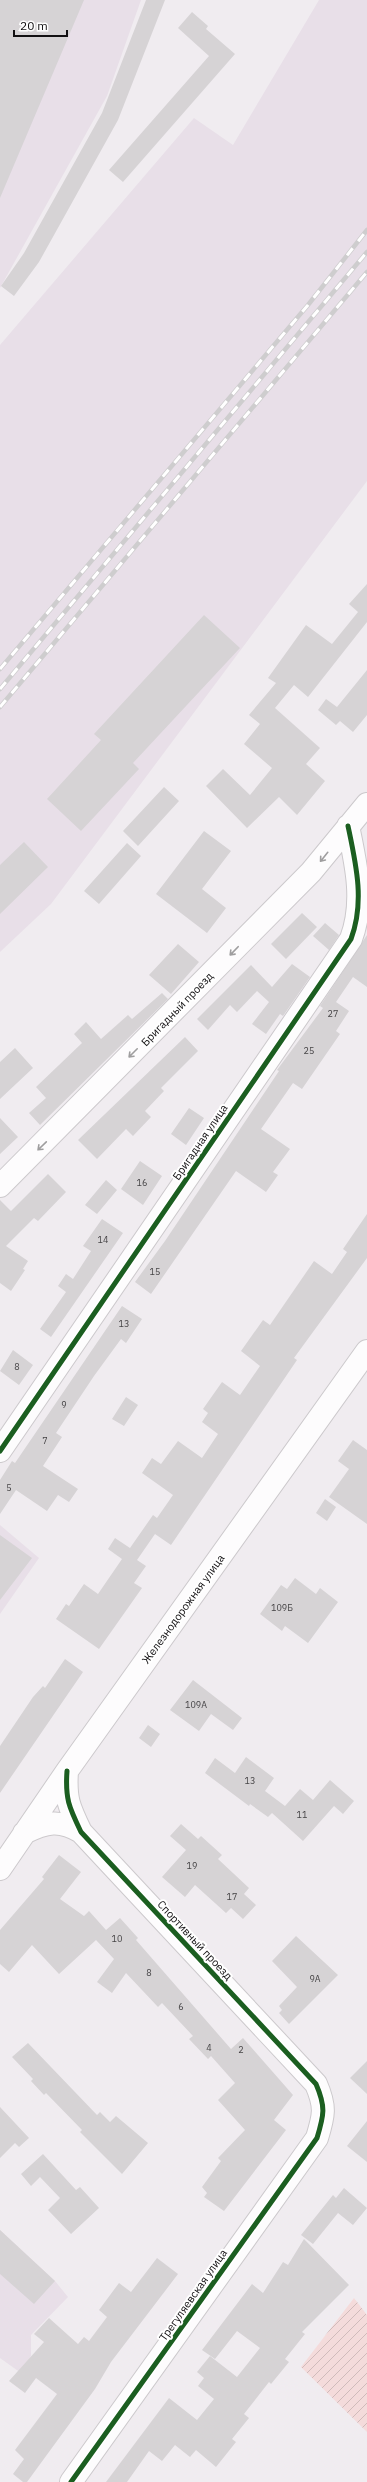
<svg xmlns="http://www.w3.org/2000/svg" width="367" height="2482" font-family="'IBM Plex Sans',sans-serif">
	<style>
		.built { fill: #e8dfe8 }
		.garden { fill: url(#garden-furrows) }
		.building { fill: #d6d3d5 }
		.lines { fill: none; stroke-linecap: round; stroke-linejoin: round }
		.minor-casing { stroke: #ccc9cc; stroke-width: 24 }
		.minor { stroke: #fdfcfd; stroke-width: 22 }
		.rail-casing { stroke: #cecdce; stroke-width: 4.5 }
		.rail { stroke: #fff; stroke-width: 3; stroke-dasharray: 9; stroke-linecap: butt }
		.cycleway-casing { stroke: #fff; stroke-width: 8 }
		.cycleway { stroke: #1b5e20; stroke-width: 5 }
		.oneway { stroke: #9f9e9f }
		.labels { text-anchor: middle; stroke-width: 4; stroke-linejoin: round; paint-order: stroke }
		.number-label { font-size: 9px; fill: #454345 }
		.street-label { font-size: 11px; fill: #121012; stroke: #fff }
	</style>
	<defs>
		<pattern id="garden-furrows" width="10" height="10" patternUnits="userSpaceOnUse"><rect width="10" height="10" fill="#f4dbdb"/><path d="M-1 1l2-2M0 10L10 0M9 11l2-2" fill="none" stroke="#d0bbbb"/></pattern>
	</defs>
	<rect width="100%" height="100%" fill="#f0ecf0"/>
	<path class="built" d="M0 0H141L107 96 0 288Z
		M319 0H367V481L51 904 0 952V345L194 118 233 145Z
		M0 1525 39 1558 0 1614Z
		M0 2230 55 2281 68 2297 31 2335V2356L21 2373 0 2358Z"/>
	<path class="garden" d="M354 2298 367 2315V2432L301 2367Z"/>
	<path class="building" d="M0 0H84L0 198Z
		M146 0H165L118 120 39 262 14 296 1 286 24 253 102 113Z
		M192 12 208 26 206 29 235 54 123 182 109 170 209 56 178 28Z
		M367 584V622L308 697 294 685 275 708 320 748 306 764 325 781 297 815 279 797 247 828 206 786 223 769 250 795 272 768 244 744 260 724 249 715 276 683 268 678 306 625 332 644 358 612 349 604Z
		M204 615 240 648 133 763 139 769 81 831 47 799 101 740 94 734Z
		M367 670V715L353 732 340 721 336 725 318 710 326 699 337 707Z
		M164 787 179 801 138 846 123 831Z
		M204 831 231 851 202 889 226 908 207 933 156 894Z
		M24 842 48 867 0 914V865Z
		M127 843 141 856 99 904 84 891Z
		M302 913 317 927 286 959 271 944Z
		M325 923 339 935 329 950 313 936Z
		M367 935V987L353 977 336 1002 349 1011 336 1031 340 1034 302 1089 293 1083 261 1129 290 1149 273 1172 278 1175 266 1192 236 1171 151 1294 135 1282 165 1241 279 1071 277 1070 323 1008 320 1006Z
		M178 944 199 962 171 994 149 975Z
		M292 964 310 977 283 1016 280 1014 266 1034 252 1024 269 1002 257 991 237 1012 230 1005 208 1030 197 1019 251 965 272 987Z
		M162 993 168 999 40 1125 29 1113 46 1098 36 1087 82 1043 74 1034 86 1022 101 1039 128 1015 132 1019Z
		M185 1037 198 1051 161 1088 164 1091 145 1111 151 1117 133 1136 126 1129 97 1159 78 1140Z
		M15 1048 33 1068 0 1099V1062Z
		M189 1108 204 1118 186 1145 171 1134Z
		M0 1118 18 1137 0 1154Z
		M140 1161 162 1176 143 1205 121 1189Z
		M48 1174 66 1192 38 1221 34 1218 6 1246 28 1261 23 1269 25 1270 11 1291 0 1283V1200L11 1211Z
		M106 1180 117 1190 97 1214 85 1205Z
		M367 1214V1258L294 1358 297 1360 171 1545 155 1534 137 1560 146 1566 134 1583 142 1588 99 1649 56 1619 66 1604 69 1606 84 1584 98 1594 122 1559 108 1549 115 1538 130 1548 153 1515 157 1518 173 1495 142 1473 152 1458 161 1464 178 1441 202 1458 218 1434 202 1422 208 1413 203 1409 222 1382 240 1395 260 1366 241 1351 263 1320 270 1325 314 1261 332 1274 347 1252 343 1249Z
		M102 1219 123 1233 51 1337 40 1329 66 1292 58 1286 66 1274 73 1279 91 1251 83 1246Z
		M122 1306 142 1319 126 1343 121 1339 94 1376 56 1433 62 1437 43 1466 78 1489 69 1502 58 1495 47 1511 16 1490 0 1514V1480L12 1461 15 1463Z
		M13 1350 33 1365 19 1385 0 1371Z
		M126 1397 138 1405 124 1426 112 1419Z
		M353 1440 367 1450V1524L329 1497 349 1469 338 1461Z
		M325 1499 336 1507 327 1521 316 1513Z
		M0 1535 32 1558 0 1600Z
		M295 1578 316 1594 320 1588 338 1602 308 1643 285 1626 282 1631 260 1614 281 1585 287 1589Z
		M65 1659 83 1672 0 1793V1746L33 1697 43 1686 45 1688Z
		M193 1680 242 1718 233 1730 211 1714 199 1731 170 1710Z
		M148 1725 160 1734 151 1747 139 1738Z
		M246 1757 274 1778 265 1791 285 1806 300 1789 313 1800 330 1780 354 1801 343 1814 334 1806 303 1841 272 1813 268 1817 250 1804 249 1806 205 1773 215 1758 235 1773Z
		M181 1824 198 1839 201 1836 222 1855 218 1859 249 1888 244 1894 256 1905 243 1919 231 1908 226 1913 195 1885 185 1897 162 1877 186 1850 170 1836Z
		M59 1855 81 1872 60 1899 84 1916 89 1911 106 1930 120 1918 138 1938 136 1940 231 2049 243 2038 293 2095 274 2120 286 2130 224 2211 204 2197 207 2193 202 2187 221 2161 218 2158 245 2130 218 2100 235 2083 211 2056 208 2059 189 2039 193 2036 162 2003 158 2007 126 1973 112 1993 97 1982 114 1959 96 1940 59 1974 32 1945 9 1972 0 1964V1930L44 1879 42 1877Z
		M296 1936 338 1975 289 2024 279 2013 282 2010 279 2006 297 1987 272 1961Z
		M28 2043 97 2115 100 2112 110 2122 116 2116 148 2143 122 2174 80 2132 82 2130 46 2093 44 2095 31 2081 33 2079 12 2057Z
		M367 2061V2094L350 2078Z
		M0 2107 29 2138 19 2147 15 2143 0 2158Z
		M367 2121V2162L347 2146Z
		M43 2154 76 2190 80 2187 99 2208 71 2234 48 2210 60 2198 40 2177 31 2186 21 2174Z
		M344 2188 367 2208 353 2225 338 2213 313 2244 301 2235 333 2195 336 2198Z
		M0 2230 55 2281 34 2304 0 2274Z
		M304 2239 349 2285 302 2332 305 2334 285 2359 289 2362 271 2384 269 2382 244 2414 249 2418 232 2439 236 2442 216 2467 196 2450 190 2457 175 2445 162 2461 149 2451 127 2482H106L169 2398 197 2420 214 2399 198 2386 204 2378 197 2372 210 2356 237 2377 260 2348 237 2331 215 2359 202 2350 252 2284 263 2293 283 2262 288 2265Z
		M157 2258 178 2274 111 2362 95 2389 27 2482H23L13 2474 24 2459 15 2450 57 2394 36 2378 25 2393 9 2381 44 2342 34 2334 49 2318 78 2344 84 2337 89 2341 107 2317 99 2310 119 2283 131 2292Z"/>
	<g class="lines">
		<g class="minor-casing">
			<path id="minor" d="M0 1186 311 872 367 804
				M0 1451 351 939C365 902 356 864 348 826
				M67 1771C65 1799 69 1807 81 1832L316 2084C326 2107 324 2115 317 2138L71 2482
				M24 1833C46 1822 60 1819 81 1832
				M0 1869 67 1771 367 1351"/>
		</g>
		<use href="#minor" class="minor"/>
		<g class="rail-casing">
			<path id="rail" d="M0 669 308 305 367 230
				M0 689 367 252
				M0 707 367 272"/>
		</g>
		<use href="#rail" class="rail"/>
		<g class="cycleway-casing">
			<path id="cycleway" d="M0 1451 351 939C365 902 356 864 348 826
				M67 1771C65 1799 69 1807 81 1832L316 2084C326 2107 324 2115 317 2138L71 2482"/>
		</g>
		<use href="#cycleway" class="cycleway"/>
	</g>
	<defs><path id="oneway-shaft" d="M-6 0H5M1.5-3L5.5 0L1.5 3" fill="none" stroke-width="1.6" stroke-linecap="round" stroke-linejoin="round"/></defs>
	<g class="oneway">
		<use href="#oneway-shaft" transform="translate(324 857) rotate(129)"/>
		<use href="#oneway-shaft" transform="translate(234 951) rotate(134)"/>
		<use href="#oneway-shaft" transform="translate(133 1053) rotate(135)"/>
		<use href="#oneway-shaft" transform="translate(42 1146) rotate(136)"/>
	</g>
	<g class="labels">
		<g class="number-label">
			<text x="333" y="1017">27</text>
			<text x="309" y="1054">25</text>
			<text x="142" y="1186">16</text>
			<text x="103" y="1243">14</text>
			<text x="155" y="1275">15</text>
			<text x="124" y="1327">13</text>
			<text x="17" y="1370">8</text>
			<text x="64" y="1408">9</text>
			<text x="45" y="1444">7</text>
			<text x="9" y="1491">5</text>
			<text x="282" y="1611">109Б</text>
			<text x="196" y="1708">109А</text>
			<text x="250" y="1784">13</text>
			<text x="302" y="1818">11</text>
			<text x="192" y="1869">19</text>
			<text x="232" y="1900">17</text>
			<text x="117" y="1942">10</text>
			<text x="149" y="1976">8</text>
			<text x="315" y="1982">9А</text>
			<text x="181" y="2010">6</text>
			<text x="209" y="2051">4</text>
			<text x="241" y="2053">2</text>
		</g>
		<g class="street-label">
			<text transform="translate(177 1009) rotate(-46)" y="4">Бригадный проезд</text>
			<text transform="translate(200 1142) rotate(-56)" y="4">Бригадная улица</text>
			<text transform="translate(183 1609) rotate(-54)" y="4">Железнодорожная улица</text>
			<text transform="translate(195 1940) rotate(47)" y="4">Спортивный проезд</text>
			<text transform="translate(193 2295) rotate(-55)" y="4">Трегуляевская улица</text>
		</g>
	</g>
	<path d="M14 30v6h53v-6" fill="none" stroke="#121012" stroke-width="2"/>
	<text x="20" y="30" font-size="12" fill="#121012" stroke="#ffffff" stroke-width="3" paint-order="stroke">20 m</text>
</svg>
